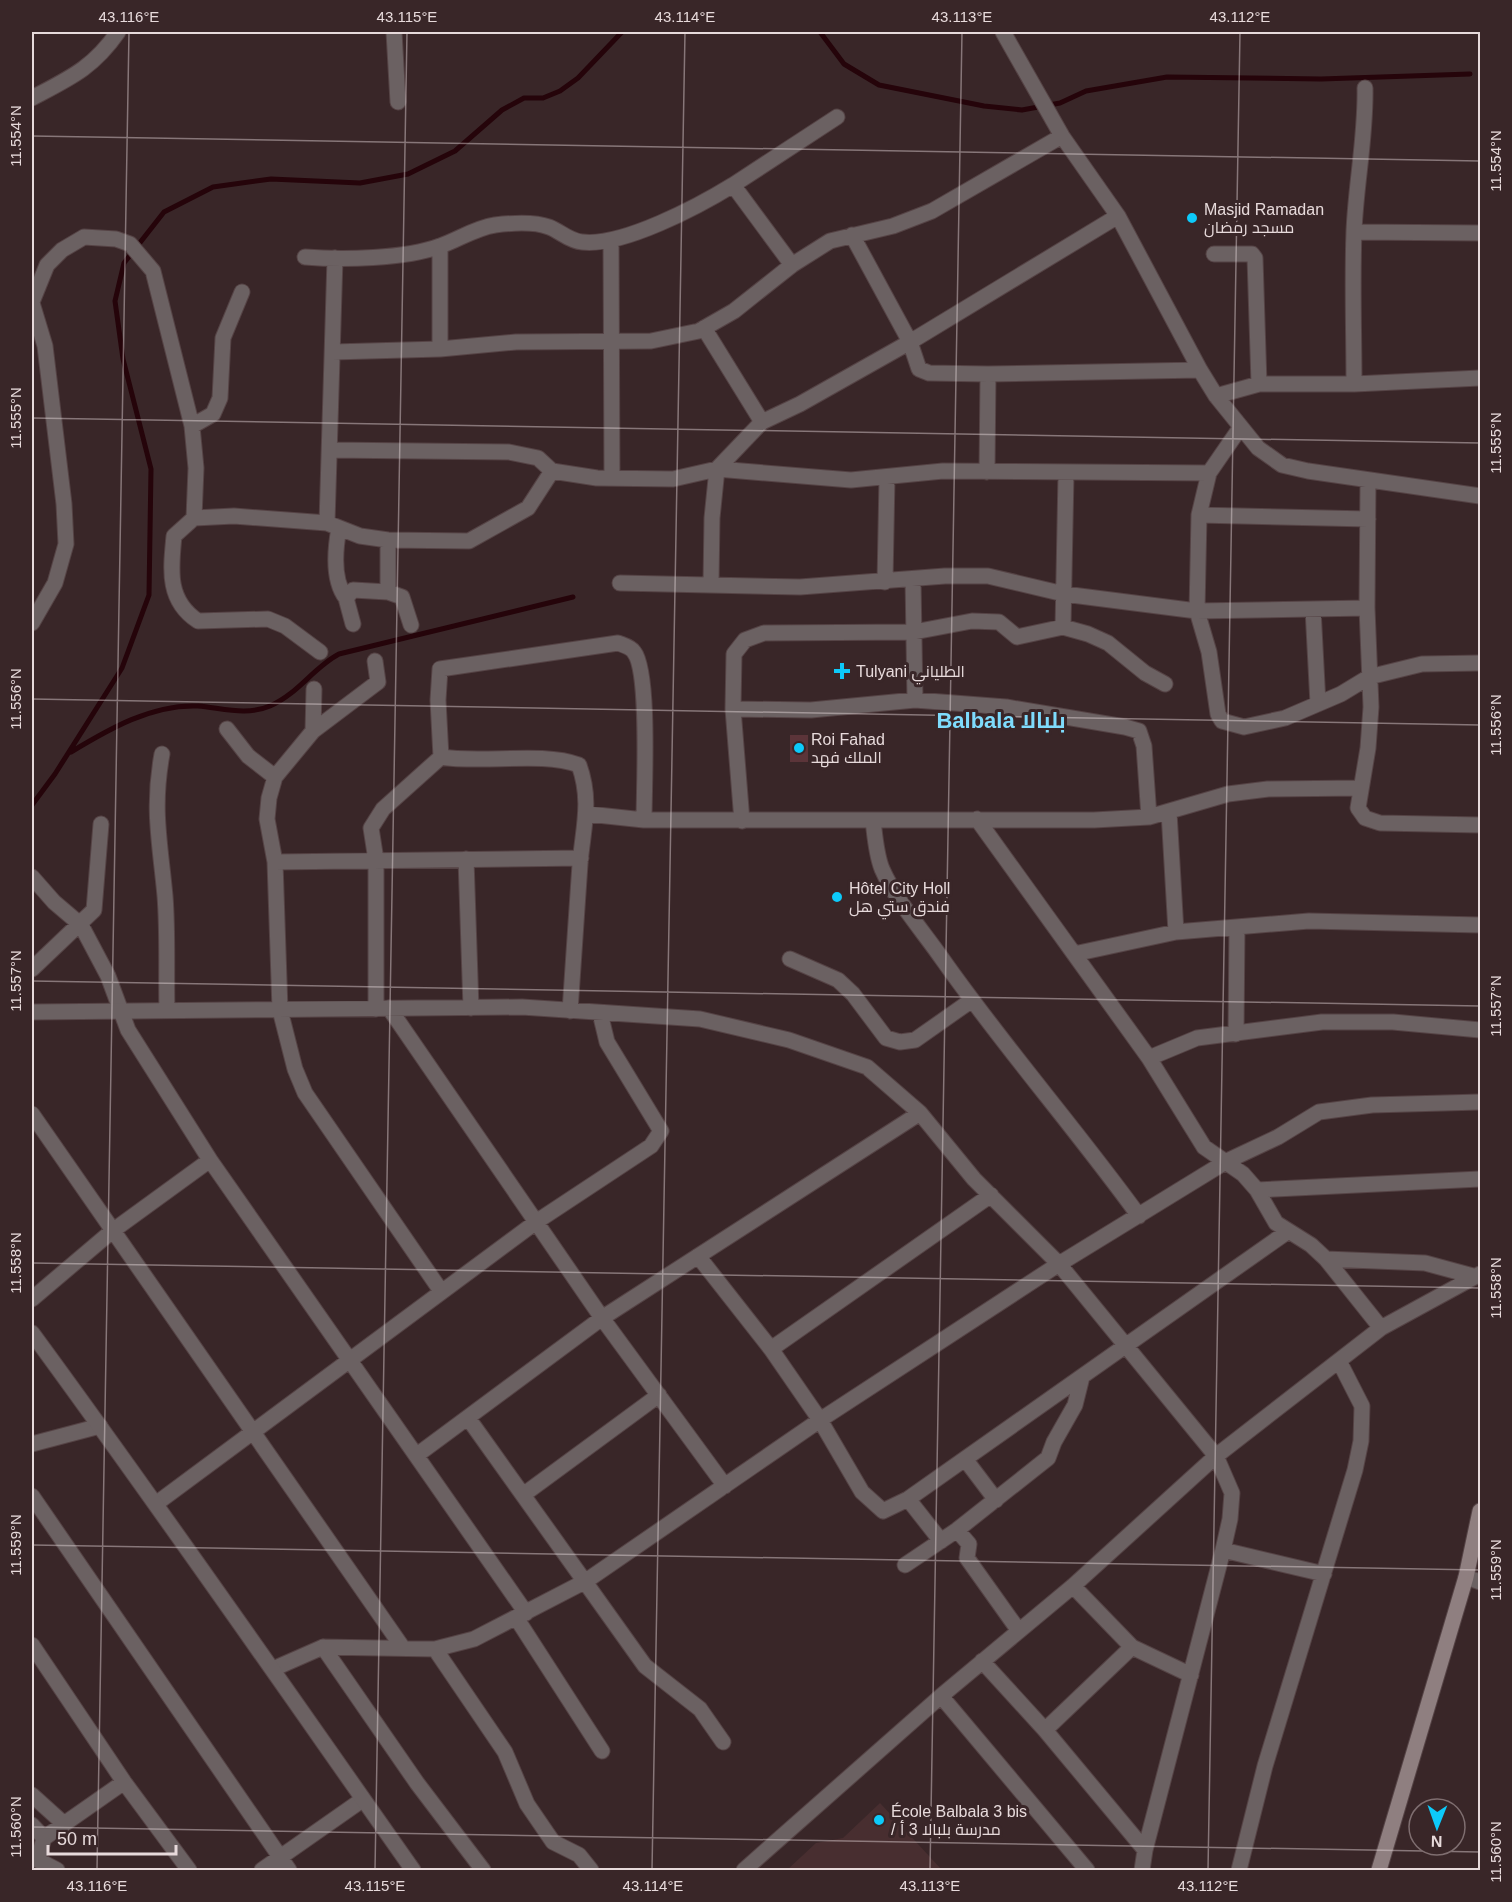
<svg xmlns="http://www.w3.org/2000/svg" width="1512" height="1902" font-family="Arial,Cairo,sans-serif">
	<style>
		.built { fill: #482e30 }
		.green { fill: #5b3439 }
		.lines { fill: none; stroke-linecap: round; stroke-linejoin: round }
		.stream { stroke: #25040a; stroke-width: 5 }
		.minor-casing { stroke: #554345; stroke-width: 17 }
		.tertiary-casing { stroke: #554345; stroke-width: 17 }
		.secondary-casing { stroke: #554345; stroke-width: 17 }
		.minor { stroke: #6b6162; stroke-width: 15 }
		.tertiary { stroke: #6b6162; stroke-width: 15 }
		.secondary { stroke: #8f7f80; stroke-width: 15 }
		.ticks { fill: none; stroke: #e7dadb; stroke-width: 1.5; stroke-opacity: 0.45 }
		.poi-dot { fill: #0dcafa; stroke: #392628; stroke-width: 2 }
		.labels { text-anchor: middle; stroke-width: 6; stroke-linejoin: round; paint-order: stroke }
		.poi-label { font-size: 16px; fill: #e7dadb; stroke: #392628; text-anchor: start }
		.district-label { font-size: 22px; font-weight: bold; fill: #7edbfc; stroke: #392628 }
		.neatline { fill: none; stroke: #e7dadb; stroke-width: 2 }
		.ticks-label { font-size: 15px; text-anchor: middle; fill: #e7dadb }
	</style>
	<rect width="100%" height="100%" fill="#392628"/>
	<path class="built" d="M880 1803 942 1870H787L816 1843 843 1838Z"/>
	<path class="green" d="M790 735H808V762H790Z"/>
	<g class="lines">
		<path class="stream" d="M820 32 844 64 879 85 984 106 1022 110 1060 103 1086 91 1167 77 1321 79 1470 74
			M71 752C109 729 152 704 198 706 222 708 247 716 270 706 298 694 314 667 339 654L573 597
			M32 805 55 774 122 668 149 595 151 469 123 359 115 301 124 263 164 212 213 187 271 179 360 183 408 174 455 151 502 110 524 98H543L560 91 578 78 622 32"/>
		<g class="minor-casing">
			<path id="minor" d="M394 32 398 102
				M1003 32 1062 136 1118 216 1200 370 1216 396 1258 448 1282 465 1308 471 1480 496
				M32 98C70 78 93 68 118 32
				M733 185 837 117
				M1354 232 1480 233
				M852 235 910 342 919 369 929 373 988 374 1200 370
				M611 241 612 478
				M1214 254H1252L1255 258 1259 384
				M305 257C341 260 406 259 440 246 458 240 475 228 495 225 511 223 533 221 549 227 560 231 569 241 582 242 622 247 699 206 733 185L792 265
				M32 302 47 265 62 250 84 237 116 239 130 244 153 271 192 426 196 468 194 518
				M32 303 45 346 64 504 66 544 55 583 32 623
				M704 328 762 422
				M440 349V247
				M333 352 440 349 516 342 651 341 699 331 734 311 792 265 830 241 893 226 932 211 1062 136
				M1354 384C1354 333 1352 282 1354 231 1356 183 1366 136 1365 88
				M1216 396 1259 384H1354L1480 378
				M192 426 213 414 220 398 223 338 242 292
				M1240 428 1209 473 1199 515 1197 611 1209 652 1218 714 1222 721 1244 727 1285 718 1341 694 1369 677 1422 664 1480 663
				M330 450 509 452 538 458 552 471 597 478 673 479 717 469 762 422 800 404 910 342 1118 216
				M987 472 988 374
				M1368 481 1367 608 1371 707 1368 748 1358 808 1365 818 1380 823 1480 825
				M1199 515 1368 519
				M327 523 335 258
				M339 528C335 550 332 580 346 598
				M388 540V592L402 597 411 625
				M913 579 915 700
				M885 582 887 478
				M620 583 800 587 945 576H988L1064 594 1197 611 1367 608
				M711 583 712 518 717 469 851 480 943 471 1209 473
				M1313 609 1318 704
				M353 624 346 598 353 590 388 592
				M1063 627 1066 474
				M320 652 285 626 268 619 198 621C166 600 171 568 174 536L194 518 234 516 327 523 360 536 388 540 469 541 528 508 552 471
				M375 661 378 682 313 731 275 777 269 798 267 819 275 862 280 1010 295 1069 305 1093 441 1291
				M733 709 811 710 915 700 1006 707 1125 727 1139 731 1144 746 1149 817
				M227 729 248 756 275 777
				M313 731 314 689
				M162 754C152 809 160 842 165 896 168 934 166 973 167 1011
				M441 757C484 764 541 751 579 765 592 801 583 828 580 864 577 913 573 962 570 1011
				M1169 812 1176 932
				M588 814 644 820H1094L1149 817 1228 794 1268 789 1361 788
				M977 819 1149 1058 1204 1147 1243 1174 1257 1190 1276 1223 1311 1245 1326 1259 1381 1328
				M873 820C875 837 876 854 882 869 896 901 923 931 943 960 1005 1048 1076 1129 1139 1216
				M742 821 733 709 734 654 745 640 764 633 914 632 972 621 999 622 1017 637 1063 627 1088 634 1108 643 1145 673 1165 684
				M466 859 471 1008
				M275 862 581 858
				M32 877 54 902 81 925 108 976 128 1030 210 1160 526 1613
				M1074 954 1176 932 1309 921 1480 925
				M790 959 838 980 853 994 886 1038 900 1042 915 1040 972 1000
				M32 969 94 910 101 824
				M389 1008 602 1318 725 1486
				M376 1009V860L371 828 383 809 441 757 438 700 440 669 618 643C623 645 631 647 634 652 650 672 644 789 644 820
				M32 1012 522 1007 700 1019 789 1040 867 1067 920 1113 974 1179 1059 1264 1216 1456 1232 1493 1230 1519 1223 1550 1145 1850 1142 1870
				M1236 1034 1237 927
				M1149 1058 1197 1038 1322 1022H1393L1480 1030
				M32 1114 403 1648
				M1257 1190 1480 1179
				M698 1256 771 1349 820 1420 862 1492 883 1511 908 1499 1287 1232
				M1326 1259 1425 1263 1473 1276
				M32 1299 111 1232 210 1160
				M771 1349 991 1195
				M468 1418 645 1666 700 1709 723 1742
				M32 1444 100 1426
				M417 1455 602 1318 920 1113
				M965 1459 996 1500
				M523 1495 659 1395
				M32 1496 289 1870
				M908 1499 941 1541
				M157 1503 536 1222 651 1146 661 1131 607 1042 600 1013
				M957 1530 969 1544 967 1558 1019 1631
				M1223 1550 1324 1574
				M905 1565 957 1530 1048 1458 1054 1442 1075 1405 1082 1377
				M1466 1577 1480 1582
				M1073 1586 1132 1647 1191 1675
				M517 1619 602 1751
				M32 1645 124 1782 189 1870
				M323 1647 417 1783 483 1870
				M435 1649 505 1752 527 1804 553 1842 579 1855 591 1870
				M982 1661 1045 1730 1145 1850
				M273 1669 323 1647 435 1649 474 1639 586 1581 820 1420 1059 1264 1227 1161 1278 1137 1319 1112 1372 1105 1480 1102
				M941 1696 1087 1870
				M1045 1730 1132 1647
				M32 1795 63 1823
				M32 1825 44 1838
				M32 1857 57 1870
				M38 1859 44 1838 124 1782
				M262 1870 362 1800
				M744 1870 941 1696 1073 1586 1216 1456 1381 1328 1480 1274
				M1239 1870 1265 1766 1355 1470 1361 1441 1362 1406 1339 1361"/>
		</g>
		<g class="tertiary-casing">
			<path id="tertiary" d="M32 1333C162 1510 287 1691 413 1870"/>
		</g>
		<g class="secondary-casing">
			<path id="secondary" d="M1379 1870 1466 1577 1480 1511"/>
		</g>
		<use href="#minor" class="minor"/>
		<use href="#tertiary" class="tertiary"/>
		<use href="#secondary" class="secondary"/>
	</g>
	<path class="ticks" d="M32 136 1480 161M32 418 1480 443M32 699 1480 725M32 981 1480 1006M32 1263 1480 1288M32 1545 1480 1570M32 1827 1480 1852M97 1870 129 32M375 1870 407 32M652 1870 685 32M930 1870 962 32M1208 1870 1240 32"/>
	<g class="poi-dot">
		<circle cx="1192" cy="218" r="6"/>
		<path d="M839 662h6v6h6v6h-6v6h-6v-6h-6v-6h6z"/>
		<circle cx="799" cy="748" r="6"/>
		<circle cx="837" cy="897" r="6"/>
		<circle cx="879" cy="1820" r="6"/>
	</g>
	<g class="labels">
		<g class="poi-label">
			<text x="1204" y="215">Masjid Ramadan<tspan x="1204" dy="18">مسجد رمضان</tspan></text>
			<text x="856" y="677">Tulyani الطلياني</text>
			<text x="811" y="745">Roi Fahad<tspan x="811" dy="18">الملك فهد</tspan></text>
			<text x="849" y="894">Hôtel City Holl<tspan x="849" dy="18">فندق ستي هل</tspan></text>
			<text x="891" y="1817">École Balbala 3 bis<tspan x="891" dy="18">/ مدرسة بلبالا 3 أ</tspan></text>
		</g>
		<g class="district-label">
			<text x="1001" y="728">Balbala بلبالا</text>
		</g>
	</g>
	<rect width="1512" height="1902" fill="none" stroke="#392628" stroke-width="66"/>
	<g transform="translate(1437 1827) rotate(181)"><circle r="28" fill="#392628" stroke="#7f6e70" stroke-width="1.5"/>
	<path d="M0-4.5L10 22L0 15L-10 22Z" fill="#0dcafa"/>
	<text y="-9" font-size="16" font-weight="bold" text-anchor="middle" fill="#e7dadb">N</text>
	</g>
	<path d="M48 1845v9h128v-9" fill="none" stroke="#e7dadb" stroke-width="3"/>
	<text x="57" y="1845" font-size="18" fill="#e7dadb" stroke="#392628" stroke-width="4.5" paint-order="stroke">50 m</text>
	<rect x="33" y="33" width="1446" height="1836" class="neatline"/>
	<g class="ticks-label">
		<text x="129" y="22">43.116°E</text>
		<text x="407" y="22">43.115°E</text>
		<text x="685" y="22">43.114°E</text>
		<text x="962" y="22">43.113°E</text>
		<text x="1240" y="22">43.112°E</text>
		<text transform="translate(16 136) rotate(-90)" y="5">11.554°N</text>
		<text transform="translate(1496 161) rotate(-90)" y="5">11.554°N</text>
		<text transform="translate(16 418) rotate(-90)" y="5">11.555°N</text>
		<text transform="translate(1496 443) rotate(-90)" y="5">11.555°N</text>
		<text transform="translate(16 699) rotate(-90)" y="5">11.556°N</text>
		<text transform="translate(1496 725) rotate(-90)" y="5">11.556°N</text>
		<text transform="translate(16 981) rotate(-90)" y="5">11.557°N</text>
		<text transform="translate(1496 1006) rotate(-90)" y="5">11.557°N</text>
		<text transform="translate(16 1263) rotate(-90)" y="5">11.558°N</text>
		<text transform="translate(1496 1288) rotate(-90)" y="5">11.558°N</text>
		<text transform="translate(16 1545) rotate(-90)" y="5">11.559°N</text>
		<text transform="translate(1496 1570) rotate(-90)" y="5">11.559°N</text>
		<text transform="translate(16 1827) rotate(-90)" y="5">11.560°N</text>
		<text transform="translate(1496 1852) rotate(-90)" y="5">11.560°N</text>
		<text x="97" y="1891">43.116°E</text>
		<text x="375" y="1891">43.115°E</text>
		<text x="653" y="1891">43.114°E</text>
		<text x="930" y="1891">43.113°E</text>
		<text x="1208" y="1891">43.112°E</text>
	</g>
</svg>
